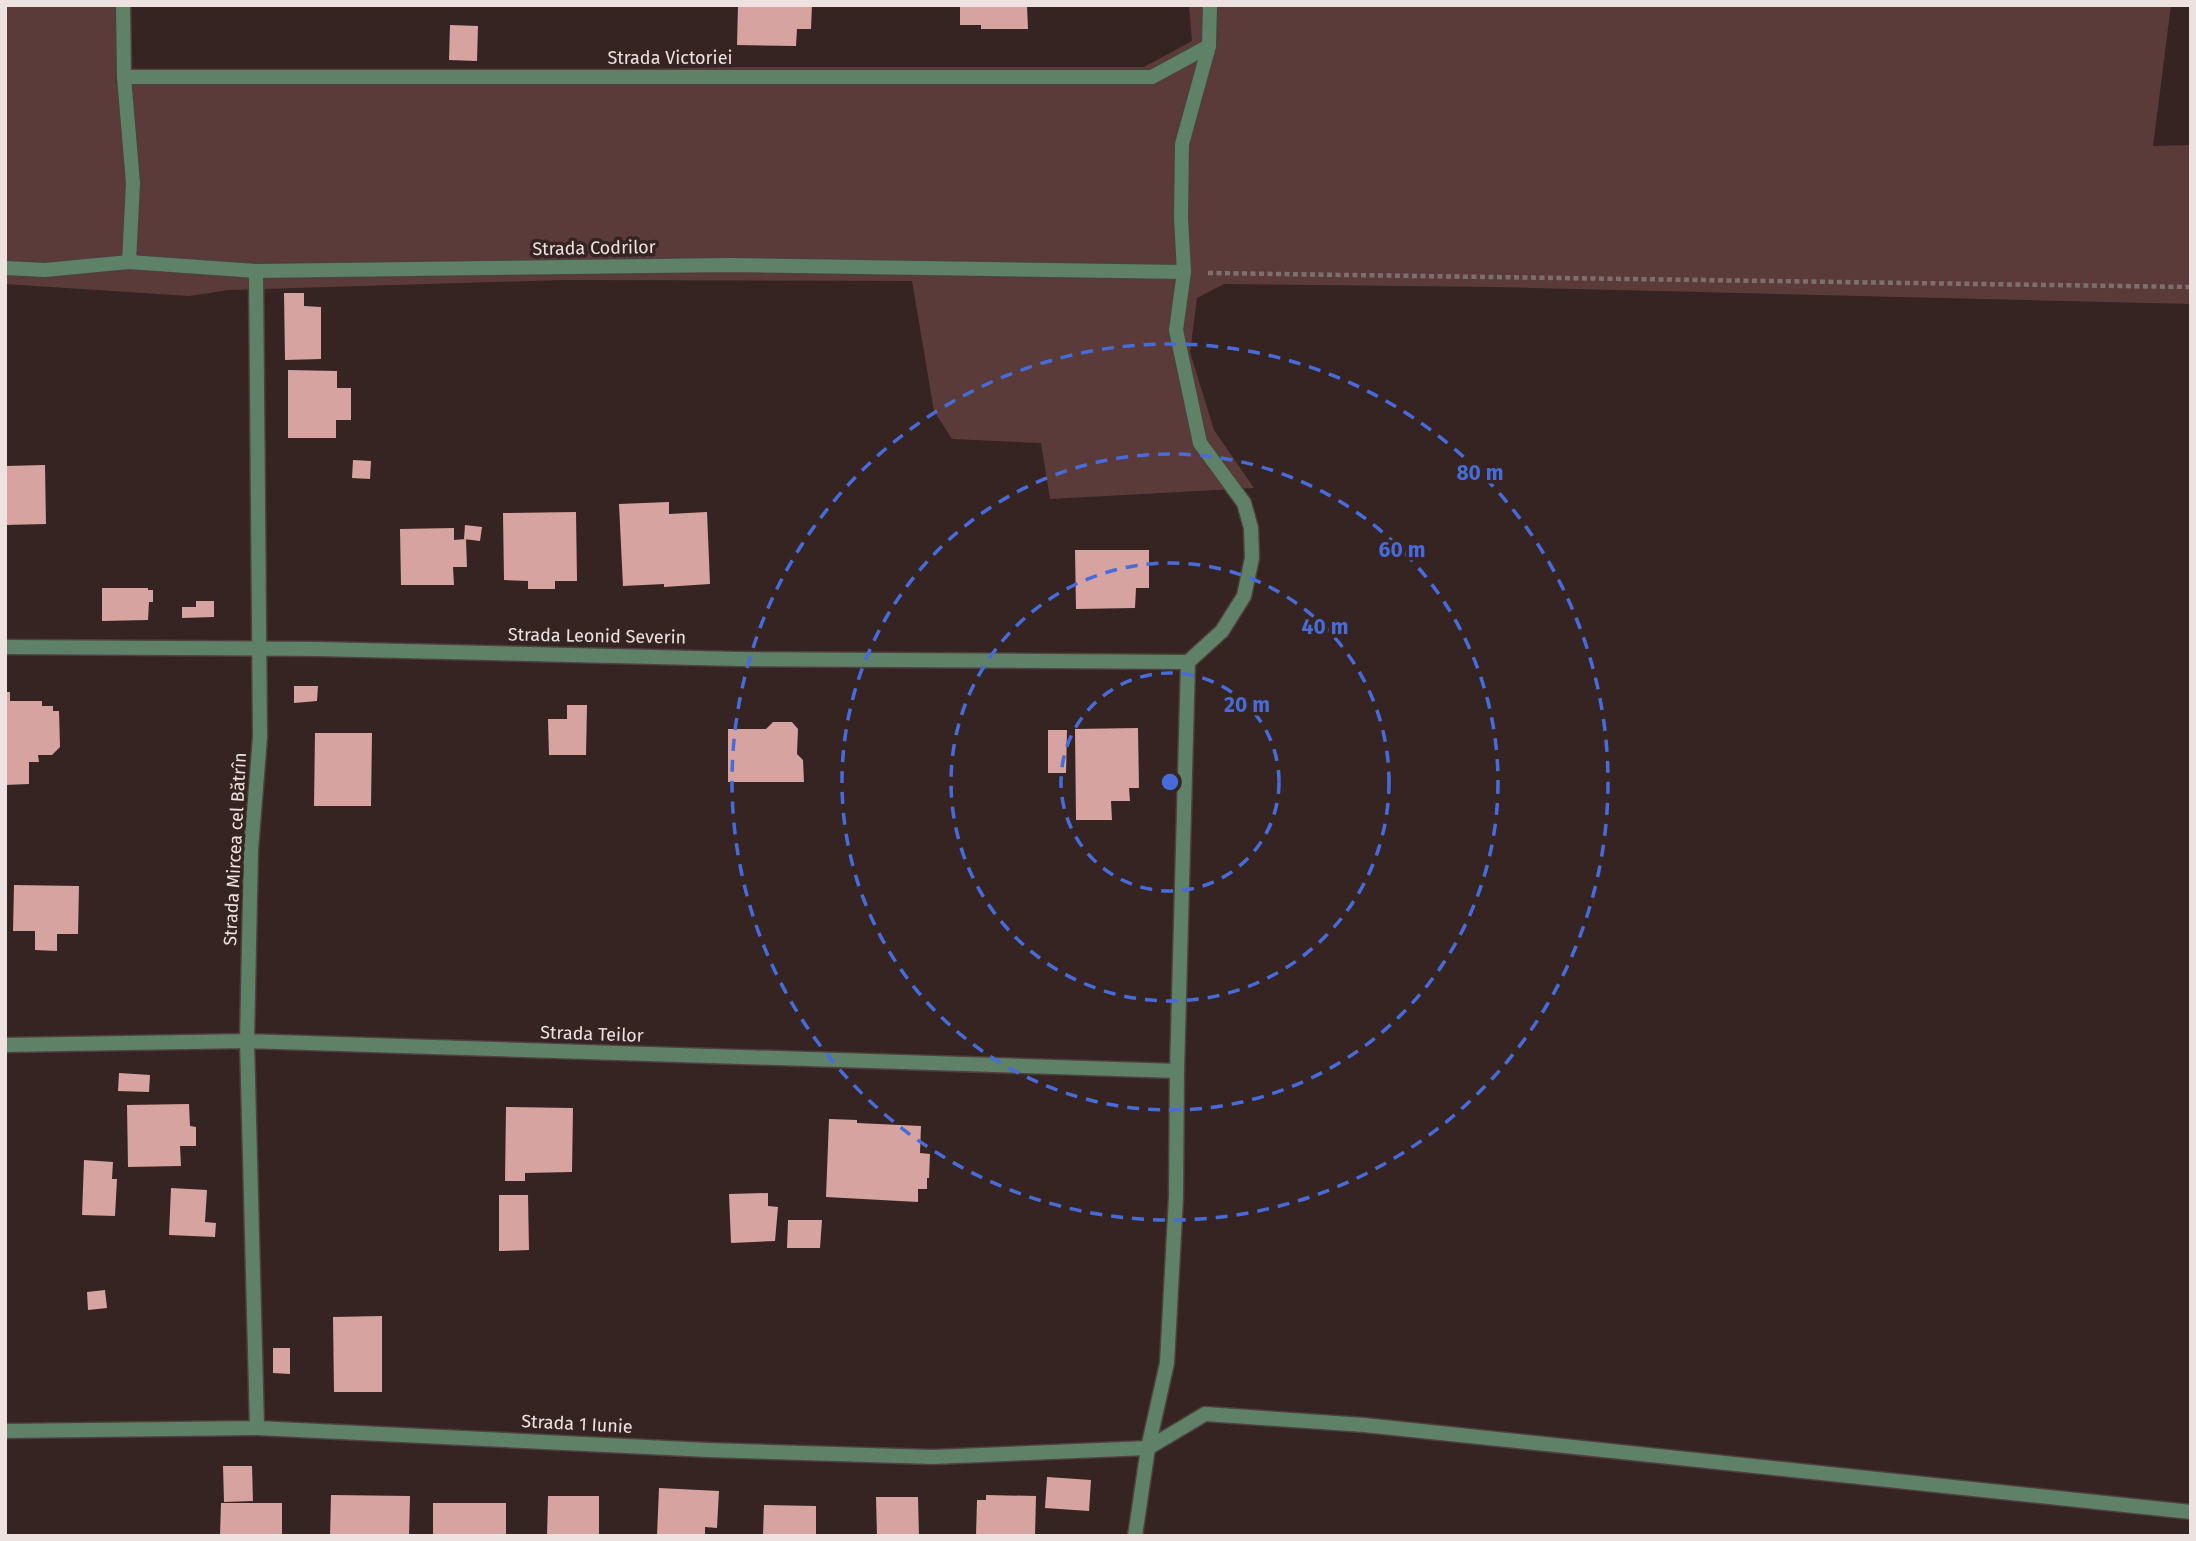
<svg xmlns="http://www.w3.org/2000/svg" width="2196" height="1541" font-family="'Fira Sans',sans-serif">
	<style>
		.green { fill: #5b3b39 }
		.building { fill: #d7a3a0 }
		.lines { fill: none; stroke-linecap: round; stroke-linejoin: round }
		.lane-casing { stroke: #4f3f3d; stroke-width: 17 }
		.street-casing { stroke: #4f3f3d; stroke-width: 17 }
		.path { stroke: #7e6f6d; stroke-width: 4.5; stroke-dasharray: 5 3.5; stroke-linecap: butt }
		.lane { stroke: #5e8168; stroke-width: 14 }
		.street { stroke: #5e8168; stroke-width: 14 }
		.ring { fill: none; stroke: #476cda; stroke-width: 3.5; stroke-dasharray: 12 9 }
		.labels { text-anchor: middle; stroke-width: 7; stroke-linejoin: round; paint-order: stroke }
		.street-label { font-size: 18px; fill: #eee2e1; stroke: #352422 }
		.centre { fill: #476cda; stroke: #352422; stroke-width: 3.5 }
		.ring-label { font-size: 21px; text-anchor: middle; font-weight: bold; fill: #476cda; stroke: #352422; stroke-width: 7; stroke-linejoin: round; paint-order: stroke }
	</style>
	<rect width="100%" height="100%" fill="#352422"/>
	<path class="green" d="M5 5H122L115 83 723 67H1144L1192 41 1189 5H2171L2153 146 2191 145V304L1492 287 1224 284 1197 298 1190 352 1214 430 1254 488 1050 499 1041 443 952 439 934 411 912 281 564 280 229 290 189 296 5 284Z"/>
	<path class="building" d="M738 5H812L811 29H797L796 46 737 45Z
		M960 5H1027L1028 29H981V25H960Z
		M450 25 478 26 477 61 449 60Z
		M284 293H304V306L321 307V359L285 360Z
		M288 370 337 371V388H351V420H336V438H288Z
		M353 460 371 461 370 479 352 478Z
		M45 465 46 524 5 525V466Z
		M669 502V514L707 512 710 584 664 587V584L623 586 619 504Z
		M576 512 577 581H555V589H528V581L504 580 503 513Z
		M465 525 482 527 480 541 464 539Z
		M454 528V540L466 539 467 567H453L454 585H401L400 529Z
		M1075 550H1149V588H1136L1135 608 1076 609Z
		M102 588H148V590H153V602H149L148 620 102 621Z
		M196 601H214V617L182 618V607H196Z
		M294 686H318L317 701 294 703Z
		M5 692H10V701H42V706H53V711H59L60 747 52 755H38L39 762H29V784L5 785Z
		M567 705H587L586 755H549L548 719H567Z
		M773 722H792L798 729 797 754 803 760 804 782H728V729H766Z
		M1138 728 1139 788H1129L1130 801H1111L1112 820H1076L1075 729Z
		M1048 730H1067L1066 773H1048Z
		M315 733H372L371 806H314Z
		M14 885 79 886 78 934H57V951L35 950V931H13Z
		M119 1073 150 1075 149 1092 118 1091Z
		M189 1104 190 1126 196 1127V1146H180L181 1166 128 1167 127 1105Z
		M506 1107 573 1108 572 1172 525 1173V1181H505Z
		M829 1119 857 1120V1123L921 1126 920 1153 930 1154 929 1178H927V1189H918V1202L826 1197Z
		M84 1160 113 1162 112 1179H117L115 1216 82 1215Z
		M171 1188 207 1190 205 1222 216 1223 215 1237 169 1235Z
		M768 1193V1206L778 1207 775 1241 731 1243 729 1194Z
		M499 1195H528L529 1250 499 1251Z
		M788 1220H822L820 1248H787Z
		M105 1290 107 1308 88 1310 87 1292Z
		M382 1316V1392H334L333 1317Z
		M273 1348H290V1374L273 1373Z
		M223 1466H252L253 1501 224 1502Z
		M1047 1477 1091 1480 1089 1511 1045 1508Z
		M659 1488 719 1491 717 1528 705 1527V1536H657Z
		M331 1495 410 1496 409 1536H330Z
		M986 1495 1036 1496 1035 1536H976L977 1500H986Z
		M548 1496H599V1536H547Z
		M876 1497H918L919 1536H877Z
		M221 1503H282V1536H220Z
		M433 1503H506V1536H433Z
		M764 1505 816 1506V1536H763Z"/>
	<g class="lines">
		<g class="lane-casing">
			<path id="lane" d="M124 77H1152L1209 46
				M256 271 260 737 251 850 247 1041 257 1428
				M5 647 317 649 738 659 1188 662
				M5 1045 247 1041 1177 1071
				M5 1431 257 1428 708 1450 933 1457 1148 1448 1205 1414 1364 1425 2191 1512"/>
		</g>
		<g class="street-casing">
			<path id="street" d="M123 5 124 77 133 183 129 262
				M5 268 45 270 129 262 256 271 731 265 1184 272
				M1135 1536 1148 1448 1167 1363 1176 1197 1177 1071 1188 662 1222 631 1244 596 1252 558 1251 528 1244 503 1200 443 1176 330 1184 272 1181 218 1182 144 1209 46 1210 5"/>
		</g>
		<path class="path" d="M1208 273 2191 287"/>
		<use href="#lane" class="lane"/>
		<use href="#street" class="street"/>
	</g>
	<g class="ring">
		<circle cx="1170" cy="782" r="109"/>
		<circle cx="1170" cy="782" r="219"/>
		<circle cx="1170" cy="782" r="328"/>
		<circle cx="1170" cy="782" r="438"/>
	</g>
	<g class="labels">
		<g class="street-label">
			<text x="670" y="64">Strada Victoriei</text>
			<text transform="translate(594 248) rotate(-1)" y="6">Strada Codrilor</text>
			<text transform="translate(597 636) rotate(1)" y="6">Strada Leonid Severin</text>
			<text transform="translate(235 849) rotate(-87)" y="6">Strada Mircea cel Bătrîn</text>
			<text transform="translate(592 1034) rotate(2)" y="6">Strada Teilor</text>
			<text transform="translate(577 1424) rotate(3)" y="6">Strada 1 Iunie</text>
		</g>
	</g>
	<circle cx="1170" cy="782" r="10" class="centre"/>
	<g class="ring-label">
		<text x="1480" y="480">80 m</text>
		<text x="1402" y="557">60 m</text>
		<text x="1325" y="634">40 m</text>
		<text x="1247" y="712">20 m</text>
	</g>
	<rect width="2196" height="1541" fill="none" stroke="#eee2e1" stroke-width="14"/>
</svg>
